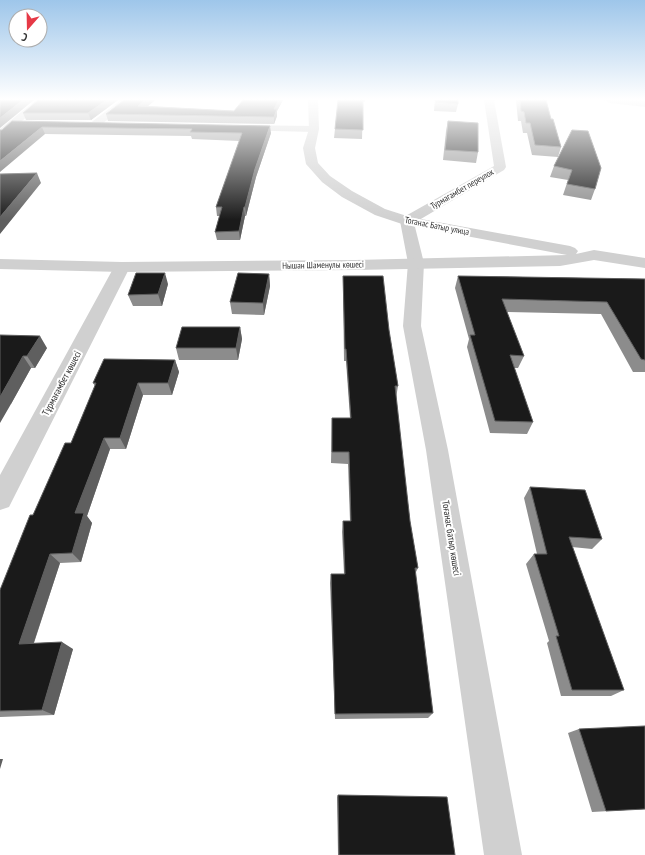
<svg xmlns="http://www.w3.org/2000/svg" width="645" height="855" font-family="'PT Sans Narrow',sans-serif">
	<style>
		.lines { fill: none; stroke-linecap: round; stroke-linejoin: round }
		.minor { fill: #d0d0d0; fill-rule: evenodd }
		.tertiary { fill: #d0d0d0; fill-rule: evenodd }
		.wall { fill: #8c8c8c }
		.shaded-wall { fill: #5f5f5f }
		.building { fill: #1a1a1a; stroke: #5f5f5f }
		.labels { text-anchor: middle; stroke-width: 4; stroke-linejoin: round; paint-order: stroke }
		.far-street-label { font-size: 9px; fill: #333; stroke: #fff }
		.street-label { font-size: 10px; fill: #333; stroke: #fff }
	</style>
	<rect width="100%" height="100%" fill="#fff"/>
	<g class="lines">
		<path class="minor" d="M36 100H47L4 136 0 137V129Z
			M121 100H132L97 128H89L88 126 89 124Z
			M484 100H494L506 167 504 170 414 223 424 263 421 326 448 450 522 855H484L426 450 403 326 408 263 400 221 402 218 494 166Z
			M604 100 645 101V107L609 103Z
			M241 125 314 126 319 129 314 132 237 130 236 128 237 126Z
			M122 262 128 264 130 267 9 507 0 510V475L114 267 116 264Z"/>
		<path class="tertiary" d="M308 100H318L319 129 315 148 318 163 330 176 352 191 385 209 410 217 570 246 575 248 578 251 576 254 594 250 645 258V268L594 260 560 266 355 270 122 272 0 269V259L122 262 355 260 567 255 402 224 375 215 342 197 322 182 306 164 303 148 309 129Z"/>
	</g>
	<path class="wall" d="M38 100H118L91 120H26L23 113Z
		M124 100H155L148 106 234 111 243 100H283L277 111V116L274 124 108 121 106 114Z
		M338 100H365V102H363L362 139 334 138 335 129Z
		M435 100H458V104L456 112 434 111Z
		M516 100H546L551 119 561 147 558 157 532 155 527 133H523L521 121H518Z
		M12 121 271 133 256 177 246 216H245L240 240H217L215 232 220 216H217L216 207 240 141 192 139 191 136 45 134 2 130Z
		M448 121 478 152 476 163 443 160 446 131Z
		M572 130 595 189 591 200 563 195 568 180 550 177 554 166Z
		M269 274 270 286 264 315 232 314 230 302Z
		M343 276 389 330 398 386 396 398 410 521 418 568 415 574 433 713 428 718 335 719 330 583 331 574H344L342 532 343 521H350L348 464 331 463 332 418H350L346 361H344L343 288Z
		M458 276 645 279V372H633L601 314 506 312 524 356 518 368H514L533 422 527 434 490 433 467 347 469 339 455 288Z
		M168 284 162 306H133L128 295Z
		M240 327 242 339 238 360H179L176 348Z
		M0 335 47 348 35 368H31L11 404Z
		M175 360 179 372 172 395H143L126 449H110L87 516 92 523 81 562 60 563 34 643 73 649 54 715 0 717V590L33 515 71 443 95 386 93 383Z
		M530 487 602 539 592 549 572 547 624 690 611 696H561L547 643 549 641 526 564 534 554H537L524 498Z
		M579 729 645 809 592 812 568 733Z
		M338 795 455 855H338L337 797Z"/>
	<path class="shaded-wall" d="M23 100H34L0 128V118Z
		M107 100H118L91 120 88 113Z
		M145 100H155L140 113 138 106Z
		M279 100H283L277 111V116L274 124V109Z
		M270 126 271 133 256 177 246 216 245 207 255 169Z
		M42 127 45 134 0 172V161Z
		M37 173 41 183 0 234V217Z
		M244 207 245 216 240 240 239 231Z
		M165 273 168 284 162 306 158 294Z
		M269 274 270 286 264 315 263 303Z
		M240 327 242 339 238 360 236 348Z
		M40 336 47 348 35 368 27 356Z
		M23 356 31 368 11 404 0 423V397Z
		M175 360 179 372 172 395 168 383Z
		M138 383 143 395 126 449 120 438Z
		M104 438 110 449 87 516 92 523 81 562 72 553 75 513Z
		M50 554 60 563 31 651 19 644Z
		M62 642 73 649 54 715 42 710Z
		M0 759H3L0 769Z"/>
	<path class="building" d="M0 100H23L0 118Z
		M38 100H107L88 113H23Z
		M124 100H145L138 106 234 111 243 100H279L274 109H277L274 117 106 114Z
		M338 100H363V130L335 129Z
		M436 100H458V104L436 102Z
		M520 100H546L551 119H553L561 147 535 145 530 123H526L524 112 521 111Z
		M12 121 270 126 255 169 245 207H244L239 231 215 232 222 207H216L242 133 190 132 192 129 42 127 0 161V130H2Z
		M448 121 478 123V152L445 150Z
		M572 130 588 131 601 168 595 189 567 184 572 170 554 166Z
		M37 173 0 217V174Z
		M136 273H165L158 294 128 295Z
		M238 273 269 274 263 303 230 302Z
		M343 276H383L389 330 398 386H395L410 521 418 568H415L433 713 335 714 331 574H345L343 521H351L349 452H332V418H351L346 349H345Z
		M458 276 645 279V360L641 359 607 302 502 299 524 356 510 355 533 422 495 421 470 335H475Z
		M182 327H240L236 348H176Z
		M0 335 40 336 27 356H23L0 397Z
		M104 359 175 360 168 383H138L120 438H104L75 513H84L72 553 50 554 19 644 62 642 42 710 0 711V590L30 515H33L65 443H71L96 383H93Z
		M530 487 585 490 602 539 569 537 624 690H572L556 636H559L534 554H547Z
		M645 726V809L606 811 579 729Z
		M338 795 447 797 455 855H339Z"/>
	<linearGradient id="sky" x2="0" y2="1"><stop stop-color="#9ec6ea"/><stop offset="0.45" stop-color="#fff"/><stop offset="1" stop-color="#fff" stop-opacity="0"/></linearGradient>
	<rect width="645" height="220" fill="url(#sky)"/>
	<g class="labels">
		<g class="far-street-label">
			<text transform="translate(462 189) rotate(-30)" y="3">Турмагамбет переулок</text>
			<text transform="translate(437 226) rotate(11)" y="3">Тоганас Батыр улица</text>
			<text transform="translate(323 265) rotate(-1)" y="3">Нышан Шаменулы көшесі</text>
		</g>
		<g class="street-label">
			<text transform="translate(61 383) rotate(-62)" y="4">Тұрмағамбет көшесі</text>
			<text transform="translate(452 538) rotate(81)" y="4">Тоғанас батыр көшесі</text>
		</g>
	</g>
	<g transform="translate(28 28) rotate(200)"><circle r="19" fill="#ffffff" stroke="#adadad"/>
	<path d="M0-3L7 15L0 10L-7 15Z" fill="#e63946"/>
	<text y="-6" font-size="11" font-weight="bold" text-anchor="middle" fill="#333333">С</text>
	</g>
</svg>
